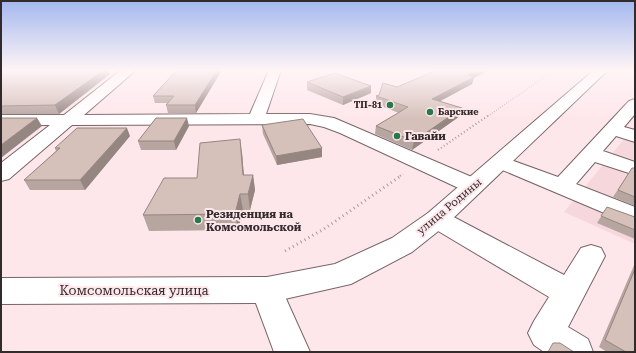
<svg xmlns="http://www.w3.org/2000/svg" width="636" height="353" font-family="'Roboto Serif',serif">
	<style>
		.built { fill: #f5d7dc }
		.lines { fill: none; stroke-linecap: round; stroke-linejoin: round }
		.minor-casing { stroke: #786568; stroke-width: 2 }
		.major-casing { stroke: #786568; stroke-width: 2 }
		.path-far2 { stroke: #a9999b; stroke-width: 1.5; stroke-dasharray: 0.5 2; stroke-linecap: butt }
		.path-far1 { stroke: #a9999b; stroke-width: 2; stroke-dasharray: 1 2.5; stroke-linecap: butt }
		.path { stroke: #a9999b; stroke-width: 3; stroke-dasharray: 1 3.5; stroke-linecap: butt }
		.minor { fill: #fff; fill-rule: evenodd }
		.major { fill: #fff; fill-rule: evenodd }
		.wall { fill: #b7a5a0 }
		.shaded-wall { fill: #958682 }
		.building { fill: #d5c0ba; stroke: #958682 }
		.poi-dot { fill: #28794a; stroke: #fee7eb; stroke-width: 1.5 }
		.labels { text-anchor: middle; stroke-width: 4; stroke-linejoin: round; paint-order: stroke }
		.far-poi-label { font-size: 9px; font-weight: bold; fill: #322a2b; stroke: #fee7eb; text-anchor: end }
		.poi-label { font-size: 11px; font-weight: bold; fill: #322a2b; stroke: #fee7eb; text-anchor: start }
		.street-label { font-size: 11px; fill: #322a2b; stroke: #fee7eb }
		.near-street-label { font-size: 13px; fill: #322a2b; stroke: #fee7eb }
	</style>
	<rect width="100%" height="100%" fill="#fee7eb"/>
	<path class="built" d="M635 126V244L564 212Z"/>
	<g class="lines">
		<g class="minor-casing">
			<path id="minor" d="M121 70H136L84 115 250 114 269 70H281L266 114H310L334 118 481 181 484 186 481 191 473 193 465 191 340 133 324 127 310 124 72 125 9 179 1 181V163L50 125H1V115H64Z
				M635 99V114L624 127 635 130V142L616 136 603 151 635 162V175L595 162 576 184 635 207V226L493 166 490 162 493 158 500 156 558 177 629 101Z
				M437 210 446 213 564 275 581 248 591 245 601 248 605 256 568 327 588 339 593 352H544L534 345 528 333 534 321 549 297 428 225 424 219 428 213Z
				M267 277 278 281 310 352H274L251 290 256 281Z"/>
		</g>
		<g class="major-casing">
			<path id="major" d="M594 70H608L446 225 412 252 351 284 267 303 1 304V278L267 277 335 264 392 238 428 213Z"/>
		</g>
		<path class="path-far2" d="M488 116 555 70"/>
		<path class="path-far1" d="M438 150 489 115
			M400 176 403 174"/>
		<path class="path" d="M285 251 324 229 402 175"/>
		<use href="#minor" class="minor"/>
		<use href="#major" class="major"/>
	</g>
	<path class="wall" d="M1 70 110 74 59 114H1Z
		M177 70H222L196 113H168L166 105 167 103H155L153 96Z
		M474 78 472 84 440 101 462 108 460 116 412 150 375 134 376 126 399 113 376 104V96L397 87Z
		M307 82 371 86V93L343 105 307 90Z
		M262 125 322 148V157L277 165 263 134Z
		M189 126 176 150H141L138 141Z
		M130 136 85 190H30L24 180 56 151 55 148Z
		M242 153 244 175H253L255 190 250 210H243L238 230 149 231 143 215 197 178Z
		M632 168H635V206L613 197Z
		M607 207 635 217V239L597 223Z
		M635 263V352H607L599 347Z"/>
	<path class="shaded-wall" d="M101 70H109L110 74 59 114 55 105Z
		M217 70H222L196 113 195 105Z
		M479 70H490L474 78 472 84 431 106 432 99 468 75Z
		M371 86V93L343 105V97Z
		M462 108 460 116 412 150 414 141Z
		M37 118 42 126 1 158V145Z
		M187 118 189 126 176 150 174 141Z
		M127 128 130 136 85 190 80 180Z
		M240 139 242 153 245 190 243 175Z
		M322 148V157L277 165 276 156Z
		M253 175 255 190 250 210 248 194Z
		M240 194 243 210 238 230 235 214Z"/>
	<path class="building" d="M1 70H104L55 105 1 106Z
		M177 70H217L195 105H166L174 96H153Z
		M437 70H479L468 75 474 77 432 99 462 108 414 141 376 126 408 107 376 96 379 95 383 83 397 87Z
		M335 73 371 86 343 97 307 82Z
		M1 118H37L1 145Z
		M156 118H187L174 141H138Z
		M303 119 322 148 276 156 262 125Z
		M77 128H127L80 180H24L60 148H55Z
		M240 139 243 175H253L248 194H240L235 214 143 215 164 178H197L200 143Z
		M632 168H635V197L618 190Z
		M607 207 635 217V230L601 216Z
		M635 269V352H626L605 340Z
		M553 343H560L574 352H548Z"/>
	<linearGradient id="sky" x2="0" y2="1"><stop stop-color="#a3b8ef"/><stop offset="0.59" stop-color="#fff4f6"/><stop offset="1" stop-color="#fff4f6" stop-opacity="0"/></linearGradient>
	<rect width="636" height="119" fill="url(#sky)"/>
	<g class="poi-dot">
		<circle cx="390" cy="105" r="4"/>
		<circle cx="430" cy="112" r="4"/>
		<circle cx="397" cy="136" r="4"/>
		<circle cx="198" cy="220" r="4"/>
	</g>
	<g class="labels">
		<g class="far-poi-label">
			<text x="382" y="108">ТП-81</text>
			<text x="438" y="115" text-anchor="start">Барские</text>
		</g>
		<g class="poi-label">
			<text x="405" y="140">Гавайи</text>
			<text x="206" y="218">Резиденция на<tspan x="206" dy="13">Комсомольской</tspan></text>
		</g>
		<g class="street-label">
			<text transform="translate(449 206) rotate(-40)" y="4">улица Родины</text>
		</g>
		<g class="near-street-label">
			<text x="134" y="295">Комсомольская улица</text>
		</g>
	</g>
	<rect width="636" height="353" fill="none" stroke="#322a2b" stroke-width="4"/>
</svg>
